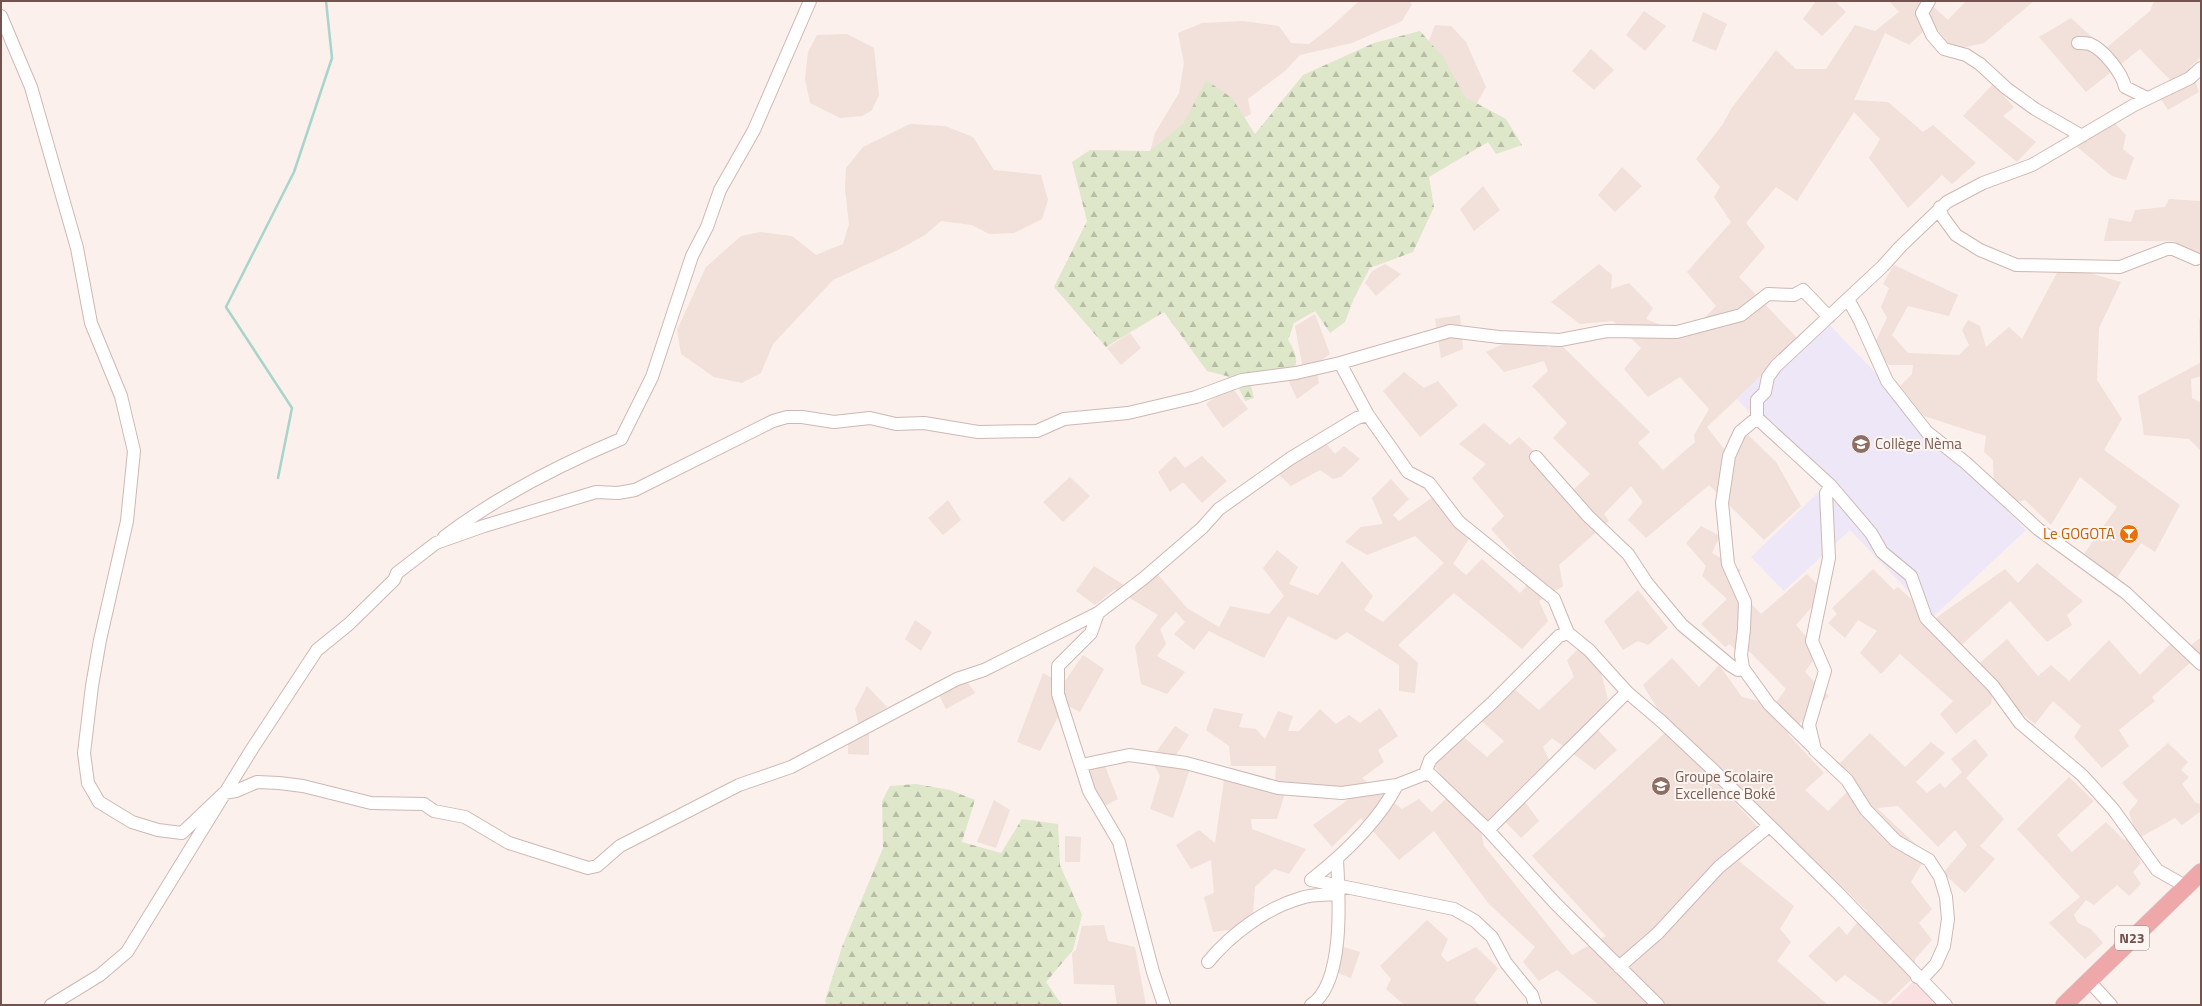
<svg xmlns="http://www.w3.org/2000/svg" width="2202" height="1006" font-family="'Titillium Web',sans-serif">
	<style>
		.residential { fill: #f2e0da }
		.commercial { fill: #fae0e0 }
		.education { fill: #ede7f7 }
		.forest { fill: url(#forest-firs) }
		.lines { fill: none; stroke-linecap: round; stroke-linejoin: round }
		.stream { stroke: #a8d4ce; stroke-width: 2.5 }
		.minor-casing { stroke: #ceb8b4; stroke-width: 14 }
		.highway-casing { stroke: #d5cbca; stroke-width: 18 }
		.minor { stroke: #fff; stroke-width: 12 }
		.highway { stroke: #eea8a9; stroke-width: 17 }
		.labels { text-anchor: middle; stroke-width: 4; stroke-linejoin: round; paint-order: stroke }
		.shield { fill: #fdf5f1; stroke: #9c8480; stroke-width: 1 }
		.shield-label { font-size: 14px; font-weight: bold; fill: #735350 }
		.education-label { font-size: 15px; fill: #785e54; stroke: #fdf5f1; text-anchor: start }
		.food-label { font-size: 15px; fill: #c56008; stroke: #fdf5f1; text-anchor: end }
	</style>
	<defs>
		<pattern id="forest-firs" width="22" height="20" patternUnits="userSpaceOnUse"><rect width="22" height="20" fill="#dee7ca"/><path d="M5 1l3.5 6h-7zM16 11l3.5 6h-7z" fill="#b8bea6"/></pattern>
	</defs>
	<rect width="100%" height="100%" fill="#fbf0eb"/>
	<path class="residential" d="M1359 1H1409L1412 4 1402 21 1352 43 1300 55 1285 71 1248 99 1251 114 1146 168 1155 133 1179 93 1184 63 1178 33 1202 23 1243 21 1279 26 1291 43 1309 44 1332 26Z
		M1816 1H1835L1846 12 1822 36 1803 19Z
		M1889 1H1927L1948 20 1966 1H2034L1984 43 1954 50 1932 23 1909 45 1885 33 1854 100 1888 102 1923 132 1933 125 1976 163 1952 184 1942 175 1908 208 1869 158 1880 139 1854 112 1797 201 1776 187 1746 223 1765 247 1739 277 1799 340 1707 427 1724 449 1746 433 1776 462 1801 506 1764 540 1709 485 1646 538 1628 520 1643 502 1631 486 1604 514 1609 521 1559 565 1563 586 1539 601 1548 621 1522 649 1454 593 1398 645 1418 663 1415 693 1399 691V665L1347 632 1336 640 1288 616 1264 658 1209 631 1194 650 1174 634 1185 622 1176 612 1160 629 1166 644 1157 656 1185 672 1167 694 1141 684 1135 646 1158 615 1115 589 1095 605 1076 591 1094 566 1133 591 1154 570 1187 608 1219 627 1230 606 1269 614 1284 596 1263 568 1277 550 1298 567 1289 584 1318 595 1342 561 1373 596 1364 610 1383 622 1444 563 1415 536 1367 555 1345 542 1361 527 1383 524 1372 498 1391 479 1409 499 1393 515 1399 521 1433 497 1472 534 1453 564 1466 575 1482 559 1520 593 1534 578 1491 529 1504 516 1472 478 1486 464 1459 444 1484 423 1510 445 1519 437 1574 489 1590 474 1553 438 1567 423 1532 386 1548 371 1544 361 1504 372 1486 352 1522 335 1549 348 1558 342 1650 432 1638 443 1663 470 1695 442 1694 435 1709 409 1680 377 1648 397 1624 369 1641 348 1613 321 1580 324 1551 302 1599 264 1612 275 1611 289 1629 283 1653 308 1646 319 1688 336 1716 306 1687 272 1731 222 1714 197 1720 187 1696 159 1723 124 1731 109 1776 50 1796 69H1826L1855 25 1875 31 1899 12Z
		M2154 1H2201V57L2190 67 2199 92 2168 110 2155 89 2170 80 2140 49 2086 92 2039 37 2071 18 2105 49 2150 11Z
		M1644 11 1666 26 1645 51 1626 35Z
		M1703 12 1727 24 1716 51 1692 41Z
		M1435 25 1451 26 1466 42 1486 87 1473 110 1425 51Z
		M847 34 874 48 879 95 872 110 862 116 840 118 810 103 805 79 808 52 817 35Z
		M1591 49 1614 70 1594 90 1572 71Z
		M1993 84 2014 107 2003 116 2036 142 2017 162 1963 116Z
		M2111 119 2126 135 2123 149 2134 158 2126 180 2112 176 2076 146Z
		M910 124 945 126 973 137 994 170 1041 175 1048 200 1042 219 1014 233 989 234 972 225 941 221 925 235 898 250 833 280 773 344 761 373 742 383 714 377 681 354 677 330 706 267 741 236 760 232 792 236 816 255 843 244 849 224 845 189 846 168 863 147Z
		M1622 167 1642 186 1615 212 1598 195Z
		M1483 186 1500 210 1474 231 1460 209Z
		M2169 199 2201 201V257L2174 241H2104L2109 218 2131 222 2135 210 2165 207Z
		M1385 264 1401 274 1376 296 1365 283 1372 271Z
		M1894 265 1958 295 1949 316 1908 306 1892 335 1908 353 1959 355 1969 345 1962 330 1968 320 1980 326 1986 347 2009 327 2022 339 2061 265 2121 282 2099 328 2097 380 2122 419 2104 450 2180 505 2155 552 2141 543 2114 582 2077 564 2117 507 2080 477 2051 525 2025 500 2014 503 1994 486 1993 460 1984 452 1986 436 1924 416 1900 386 1912 374 1913 365H1889L1872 349 1887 318 1881 307 1889 288 1883 284Z
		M1315 314 1330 354 1316 364 1319 383 1297 399 1289 382 1302 364 1295 326Z
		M1460 315 1463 349 1441 358 1435 319Z
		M2201 318V376L2191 379 2192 398 2201 403V451L2189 439 2144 435 2138 396 2200 363 2199 320Z
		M1130 333 1141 348 1121 365 1107 348Z
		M1404 372 1424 388 1438 381 1458 405 1420 437 1383 391Z
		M1231 386 1248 409 1223 428 1206 404Z
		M1324 441 1335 454 1344 446 1360 459 1341 477 1333 479 1320 470 1291 486 1278 474 1305 448 1312 453Z
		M1175 456 1185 468 1202 456 1227 481 1202 503 1183 482 1170 492 1158 472Z
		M1070 477 1090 496 1063 522 1043 502Z
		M948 500 961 520 943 535 928 518Z
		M1701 526 1720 536 1712 553 1741 570 1732 584 1761 614 1807 574 1825 592 1796 625 1819 652 1805 672 1829 696 1788 734 1824 773 1805 790 1828 811 1855 784 1837 766 1870 733 1905 767 1931 742 1945 753 1916 782 1927 793 1940 783 1945 788 1962 772 1951 759 1975 739 1988 755 1966 778 2004 819 1980 846 1995 859 1965 893 1943 873 1967 845 1955 830 1938 847 1898 806 1877 808 1927 855 1911 882 1932 909 1919 923 1932 940 1915 959V976L1885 1005 1845 975 1836 982 1808 956 1839 926 1847 935 1867 911 1657 708 1643 685 1672 658 1699 687 1719 665 1742 697 1774 705 1786 689 1749 651 1737 652 1730 644 1725 647 1701 624 1727 599 1702 576 1706 566 1686 543Z
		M2037 563 2083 601 2067 615 2072 625 2047 642 2010 601 1956 650 1974 668 2007 639 2038 676 2051 665 2069 681 2109 640 2140 675 2179 635 2189 647 2201 637V653L2152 697 2155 701 2119 730 2129 746 2102 768 2074 737 2081 726 2053 701 2035 724 1993 690 1991 704 1956 734 1940 714 1953 701 1900 654 1881 674 1860 653 1877 631 1858 620 1845 638 1828 623 1837 614 1832 608 1873 569 1894 590 1898 587 1933 620 2005 569 2018 583Z
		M1638 590 1668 628 1648 645 1638 641 1623 650 1604 621Z
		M915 620 932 632 921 651 905 639Z
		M1581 646 1598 661 1608 699 1592 724 1617 750 1595 770 1552 738 1543 747 1551 764 1517 791 1539 821 1521 838 1499 815 1481 831 1484 846 1572 955 1606 936 1532 856 1668 730 1766 836 1739 861 1794 906 1780 929 1791 942 1777 961 1828 1005H1599L1557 970 1539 981 1523 962 1535 947 1489 904 1434 831 1399 860 1361 818 1332 847 1313 825 1356 794 1286 790 1277 819H1251L1252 829 1306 849 1289 874 1274 869 1255 887 1252 927 1213 932 1204 897 1214 893 1211 860 1191 869 1176 845 1199 830 1215 843 1224 780 1275 782 1276 766H1231L1229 746 1206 730 1214 708 1243 714 1239 727 1256 729 1265 739 1278 711 1293 716 1288 731H1299L1320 709 1336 724 1349 715 1360 723 1380 708 1398 736 1378 750 1384 762 1362 778 1402 809 1419 799 1432 812 1454 791 1431 762 1461 735 1487 757 1504 741 1479 719 1512 687 1539 710 1574 677 1567 660Z
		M1083 655 1104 669 1080 712 1065 704 1040 751 1017 742 1043 673 1063 684Z
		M960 671 975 693 946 709 933 683Z
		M867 686 887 707 869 718V755L848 754V731L859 726 855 709Z
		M1175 726 1189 735 1171 763 1190 769 1173 818 1150 809 1160 776 1151 759Z
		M2168 743 2188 762 2181 770 2189 777 2182 784 2195 802 2201 805V811L2182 825 2175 818 2132 842 2141 863 2133 872 2141 884 2129 896 2117 885 2094 905 2086 900 2074 915 2078 923 2091 929 2103 943 2085 959 2049 923 2080 897 2017 829 2069 777 2094 801 2057 835 2072 852 2106 822 2124 840 2136 833 2129 812 2138 801 2122 783Z
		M1101 756 1118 799 1099 809 1080 762Z
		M994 800 1010 810 996 848 977 842Z
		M1065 836 1081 837 1080 862H1065Z
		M1427 920 1448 939 1441 955 1447 962 1476 947 1498 968 1474 1000 1479 1005H1404L1386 989 1391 979 1380 966Z
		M1104 925 1108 941 1135 947 1146 1005H1117L1114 985 1074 984 1072 953 1076 950 1082 926Z
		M1341 946 1360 952 1351 978 1333 971Z"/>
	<path class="commercial" d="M1914 981 1938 1005H1889Z"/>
	<path class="education" d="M1823 318 2026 530 1933 617 1850 530 1784 591 1751 557 1822 489 1737 399Z"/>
	<path class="forest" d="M1420 31 1443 57 1465 97 1506 119 1522 145 1496 154 1488 142 1429 177 1434 207 1413 252 1370 268 1354 298 1345 322 1330 333 1315 311 1294 323 1288 340C1312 376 1278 380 1251 386L1254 398 1245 401 1234 378 1207 371 1164 312 1106 347 1054 287 1087 221 1072 162 1090 150 1150 151 1184 123 1206 80 1232 98 1255 134 1303 75 1374 43Z
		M916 784 950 790 975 800 962 842 1001 853 1022 819 1058 824 1060 865 1082 915 1073 950 1046 982 1062 1005H827L825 1001 842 947 883 848 882 801 890 786Z"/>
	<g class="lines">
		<path class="stream" d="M278 478 292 408 226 307 294 172 332 58 326 1"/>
		<g class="minor-casing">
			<path id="minor" d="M1929 1 1922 13 1932 35 1944 49 1966 55 1980 64 2006 88 2035 109 2082 136
				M1 16 31 87 77 248 91 323 121 396 134 451 127 521 100 640 92 686 84 753 88 783 99 802 132 822 158 830 182 833 224 793 236 791 257 782 279 783 303 786 371 803 424 804 434 811 465 817 509 843 588 868 597 866 620 846 739 785 791 767 957 679 984 670 1098 613 1144 578 1202 528 1219 509 1291 458 1357 418 1368 415
				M2078 43C2082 43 2087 43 2090 44 2104 50 2122 73 2125 87L2147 98
				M1940 207 1942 216 1956 235 1980 250 2016 265 2120 267 2167 249H2173L2196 259
				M1848 299 1860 321 1887 381 1927 432 1966 463 2038 529 2126 593 2201 664
				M1340 363 1368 415 1408 472 1429 483 1459 522 1554 599 1568 633 1589 650 1627 692 1661 721 1710 767 1837 892 1946 1005
				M1757 418 1740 432 1729 456 1722 503 1728 564 1745 602 1744 629 1741 655 1743 668 1769 704 1815 749
				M1536 457 1588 516 1628 554 1647 583 1682 625 1730 665 1738 670 1743 668
				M1831 486 1826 493 1829 558 1812 641 1825 671 1809 725 1815 750 1847 780 1866 810 1896 841 1929 860 1940 877 1946 897 1948 919 1944 946 1936 964 1923 978 1917 977
				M444 537C498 496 559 465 621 439L652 377 692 256 707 227 720 190 754 130 810 1
				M1098 613 1091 633 1058 666V694L1089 791 1119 842 1153 972 1164 1005
				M1081 765 1129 755 1186 763 1278 788 1342 793 1397 785 1425 774 1431 775 1488 830 1556 904 1658 1005
				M1425 774 1430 760 1492 703 1559 636 1568 633
				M1488 830 1627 692
				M1311 880 1454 909 1475 921 1492 937 1506 963 1532 995 1535 1005
				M1311 880C1344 854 1378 822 1397 785
				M2187 887 2157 870 2113 809 2082 775 2020 723 1993 686 1926 618 1911 576 1882 552 1871 533 1831 486 1757 418V400L1765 392 1768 377 1776 366 1883 266 1901 246 1947 202 1983 183 2032 165 2134 105 2190 78 2201 68
				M1208 962C1231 934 1266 908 1301 898 1313 894 1327 895 1338 894
				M1619 967 1658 933 1719 867 1769 826
				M2089 981 2111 1005
				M51 1005 100 975 127 952 252 749 317 650 349 624 394 580 397 573 436 543 484 526 596 492 618 493 635 490 773 421 787 417H802L834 422 870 418 896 424 924 423 978 432 1037 431 1064 419 1128 413 1196 397 1242 380 1296 373 1340 363 1450 331 1499 337 1560 340 1607 331 1677 332 1741 315 1768 294 1794 295 1803 290 1829 317
				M1311 1005C1345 983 1339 896 1337 860"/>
		</g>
		<g class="highway-casing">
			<path id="highway" d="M2064 1005 2201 872"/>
		</g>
		<use href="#minor" class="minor"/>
		<use href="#highway" class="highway"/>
	</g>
	<defs>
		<g id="school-disc" transform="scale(1)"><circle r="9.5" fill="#8d6e63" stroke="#fdf5f1"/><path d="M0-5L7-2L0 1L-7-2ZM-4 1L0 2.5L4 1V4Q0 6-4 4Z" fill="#fff"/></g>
		<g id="bar-disc" transform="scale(1)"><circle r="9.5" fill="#e8710a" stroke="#fdf5f1"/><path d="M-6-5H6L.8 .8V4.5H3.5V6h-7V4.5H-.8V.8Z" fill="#fff"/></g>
	</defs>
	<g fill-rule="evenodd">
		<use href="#school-disc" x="1861" y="444"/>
		<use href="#bar-disc" x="2129" y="534"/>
		<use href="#school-disc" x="1661" y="786"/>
	</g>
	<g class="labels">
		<rect class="shield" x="2115" y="926" width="34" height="24" rx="3"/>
		<g class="shield-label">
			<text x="2132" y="943">N23</text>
		</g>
		<g class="education-label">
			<text x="1875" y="449">Collège Nèma</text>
			<text x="1675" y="782">Groupe Scolaire<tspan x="1675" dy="17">Excellence Boké</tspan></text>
		</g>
		<g class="food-label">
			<text x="2115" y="539">Le GOGOTA</text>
		</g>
	</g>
	<rect width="2202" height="1006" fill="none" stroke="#735350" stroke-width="4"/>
</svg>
